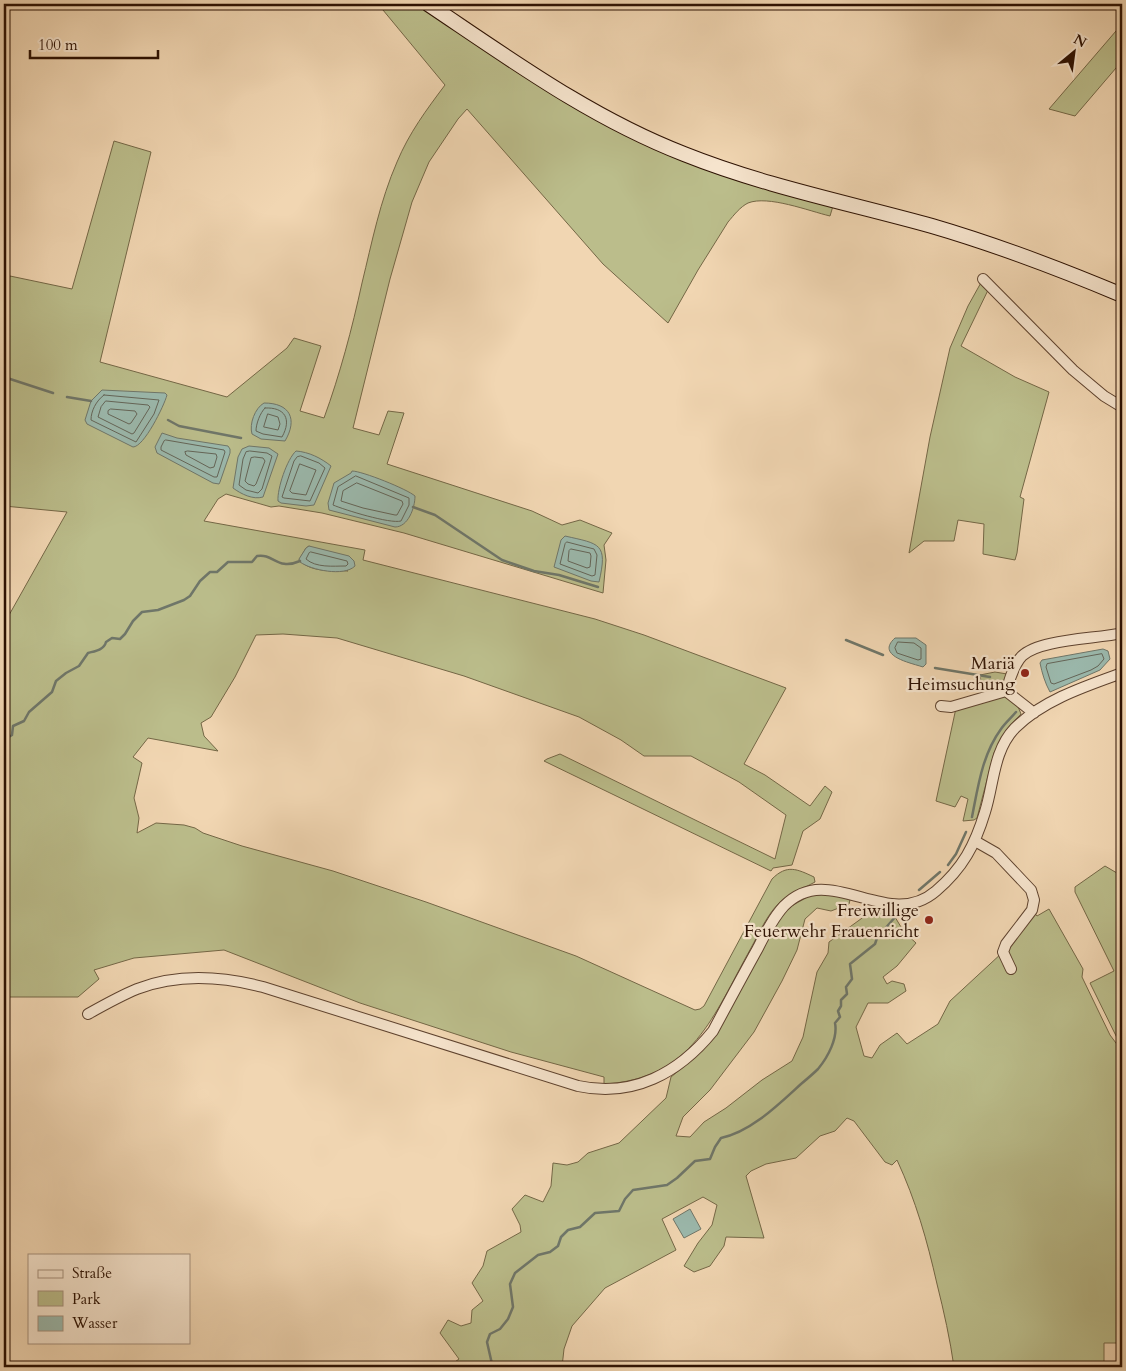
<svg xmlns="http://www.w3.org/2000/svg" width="1126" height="1371" font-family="Cardo,serif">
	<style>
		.green { fill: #bbbd8b; stroke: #746746; fill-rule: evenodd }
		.water { fill: #9bb9ad; stroke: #6f7669 }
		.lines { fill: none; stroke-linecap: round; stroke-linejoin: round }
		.shore { stroke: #646558; stroke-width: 1 }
		.stream { stroke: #6f7669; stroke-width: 2.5 }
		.minor-casing { stroke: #5e422e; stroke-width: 12 }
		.secondary-casing { stroke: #2d1102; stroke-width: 16 }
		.minor { stroke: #f6e4cd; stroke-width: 10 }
		.secondary { stroke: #f6e4cd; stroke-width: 14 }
		.poi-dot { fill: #8f2418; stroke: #f6e4cd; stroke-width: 2 }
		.labels { text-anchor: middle; stroke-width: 4.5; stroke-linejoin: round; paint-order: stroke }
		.poi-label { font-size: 18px; fill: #2d1102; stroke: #f6e4cd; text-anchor: end }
	</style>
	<rect width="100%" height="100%" fill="#f1d6b2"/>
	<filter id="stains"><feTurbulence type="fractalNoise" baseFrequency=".004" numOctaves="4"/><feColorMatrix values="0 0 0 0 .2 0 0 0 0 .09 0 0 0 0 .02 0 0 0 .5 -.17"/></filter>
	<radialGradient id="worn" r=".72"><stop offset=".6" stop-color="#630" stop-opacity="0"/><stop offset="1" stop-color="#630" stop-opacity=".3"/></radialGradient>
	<path class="green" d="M378 4H418L592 117 621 133 652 148 833 206 830 216C809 211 768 195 748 203 740 207 734 215 728 222L698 270 668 323 603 264 467 109 458 119 429 162 412 202 390 279 353 428 379 435 388 411 404 413 387 464 532 511 562 525 580 520 612 533 604 545 606 560 603 593 404 533 322 513 279 506 271 507 226 494 218 499 204 521 365 550 363 560 595 619 644 635 786 688 744 764 765 775 810 806 825 786 832 792 820 819 803 831 792 865 773 868 771 871 544 761 547 759 560 754 775 859 786 815 739 782 691 756H644L621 740 579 717 464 676 337 638 283 634 256 635 235 677 211 717 201 723 204 736 218 751 148 738 133 757 142 763 134 798 139 818 137 833 156 823 184 825 195 828 203 833 242 846 333 871 426 902 576 956 695 1010 700 1009 704 1006 772 879C787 864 797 869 814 877L815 882C804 888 790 894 779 903 767 915 759 933 751 948 713 1016 693 1079 604 1084V1077L511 1052 360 1003 224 950 134 958 94 970 99 979 78 997H4V624L67 512 4 506V297L10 276 72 289 114 141 151 152 100 362 227 397 287 348 294 338 321 346 300 411 324 418C340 374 352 329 362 283 372 242 380 201 397 162 409 133 427 109 445 85ZM309 546 348 571C331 570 312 573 299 560L306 548Z
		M1122 24V61L1075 116 1049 109Z
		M983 279 990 286 961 346 1015 377 1049 392 1020 497 1024 499 1017 553 1015 560 983 554 984 524 958 520 954 541H924L909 553 930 437 950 348 968 306Z
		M995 672 1007 674 1003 683 983 695 980 675Z
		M1005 696 1017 704 1021 714 1007 729 994 753 977 818 974 820 963 821 968 799 961 796 955 807 936 801 956 708Z
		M1105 866 1122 876V1048L1090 983 1114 971 1075 892V887Z
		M833 893 850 900 849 904 831 911 817 908 805 919 797 950 782 981 754 1032 710 1090 683 1117 676 1136 690 1137 704 1122 726 1108 762 1080 792 1061 803 1037 817 972 828 953 829 942 876 908 892 912 904 932 916 943 897 966 883 977 887 984 892 981 904 984 906 991 888 1003H868L856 1027 864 1056 872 1058 880 1045 897 1033 907 1044 938 1024 950 1001 1003 952 1032 910 1037 916 1049 909 1083 969 1082 977 1110 1035 1122 1051V1343H1104V1367H954C950 1339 944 1312 937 1284 927 1240 916 1201 897 1160L892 1165 885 1162 854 1121 847 1118 835 1131 820 1136 796 1158 766 1164 751 1171 746 1176 764 1238 726 1237 724 1246 710 1266 694 1272 684 1266 698 1243 712 1225 717 1205 703 1197 662 1219 676 1250 605 1288 572 1326 564 1349 562 1367H448L459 1359 440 1333 448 1320 461 1326 471 1323 472 1310 483 1301 472 1283 483 1266 487 1251 521 1232 520 1225 512 1209 525 1195 543 1202 551 1186 553 1163 567 1165 578 1162 588 1153 619 1143 666 1098 671 1077 698 1055 723 1021 774 926 788 908 811 895Z"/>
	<path class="water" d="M102 390 165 393 167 395C164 406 144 447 133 447L87 424 85 420 91 401Z
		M264 403C290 403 298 419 285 441L261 439 252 434C249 424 255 408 264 403Z
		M162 433 177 438 228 446 230 449V453L220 482 219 484 213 483 157 453 155 447Z
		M249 446 269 448 278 454 263 497C253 500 241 494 233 488L238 457 242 449Z
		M296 451C309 452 321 458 331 466L314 505 306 506 281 503 278 501C277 489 287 459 296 451Z
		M352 471C362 471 407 489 415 496 415 508 408 527 395 527L329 510 328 503 334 483 351 473Z
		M565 536C600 544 608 543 599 582L591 581 554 567 561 540Z
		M309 546 349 556 354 561 355 566C344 577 311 570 300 562L299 559 306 548Z
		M895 638H916L926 645V664L923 667C911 663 875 656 895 638Z
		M1103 649 1108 651 1110 659 1100 670 1050 692C1045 683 1042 673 1040 663L1042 660Z
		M690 1209 701 1229 684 1238 673 1219Z"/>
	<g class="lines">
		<path class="shore" d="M104 395 159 400 154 414 136 442 91 420C91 411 96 401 104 395Z
			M106 401 148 405 150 407 134 433 132 434 98 417 101 407Z
			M265 408C285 407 292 419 282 437L263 434 256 431C256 424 260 413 265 408Z
			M111 409 135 411 137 414 131 423 129 424 108 414V411Z
			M268 414 278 417 280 424 278 430 264 427Z
			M166 440 224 450 225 452 217 477H214L161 450V447L164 441Z
			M188 451 216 454 217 457 214 467 210 468 186 455 185 452Z
			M250 451 267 453 272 456 262 489 258 493 246 490 239 485 243 459 246 452Z
			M301 456 319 463 325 468 310 501 284 498 282 497 294 461 297 457Z
			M255 457 263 458 265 461 256 484 254 486 248 484 245 481 251 458Z
			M300 464 316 470 306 495 292 493 290 491Z
			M356 476 409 498V505L401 521C390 524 345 510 333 505L338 487Z
			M357 483 402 501 403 504 397 515H395L363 508 341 501 343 491Z
			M567 542 594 549 597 555 595 575 592 576 560 564 565 544Z
			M571 549 590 553 591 556 590 567 587 568 568 561 569 551Z
			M311 552 347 561 348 564 346 566C333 566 316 568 306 559L309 553Z
			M898 642 914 643 921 648V659L918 660 897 653 895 648Z
			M1102 654 1104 659 1098 666 1091 670 1054 684 1051 683 1046 667 1047 664Z"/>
		<path class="stream" d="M4 377 53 393
			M67 397 91 401
			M168 420 179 426 241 438
			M413 507 435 515 502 560 534 571 559 575 598 587
			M846 640 883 655
			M935 668 990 677
			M4 740 12 735 13 726 24 721 29 712 52 692 56 681 66 673 79 666 88 653C95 651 104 650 106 642L112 638 120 639 125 634 133 621 142 612 158 610 184 600 190 596 200 581 210 572H217L228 562H252L257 556C274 553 277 571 300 561
			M972 817C978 787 982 755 1001 729 1005 723 1011 718 1016 712
			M948 865 956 854 966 832
			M919 890 940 872
			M489 1367 492 1364 487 1342 490 1334 500 1329 508 1319 513 1307 510 1284 515 1273 538 1255 550 1252 558 1246 561 1237 568 1230 580 1227 595 1213 619 1211 625 1199 633 1190 667 1185 677 1178 695 1161 710 1159 715 1147 721 1138C751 1132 779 1104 801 1084 807 1079 813 1074 818 1069 828 1057 838 1038 835 1023L840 1017 838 1011 841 1006V1000L847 994 846 987 852 979 850 964 875 944 877 938 896 916"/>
		<g class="minor-casing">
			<path id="minor" d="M983 279 1073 370 1104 396 1122 407
				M941 706 951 707 1006 691
				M1034 713 1006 691C1010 680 1013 665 1022 656 1039 639 1097 639 1122 633
				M975 841 996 853 1031 890 1034 900 1032 910 1006 944 1003 952 1011 969
				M88 1014C104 1005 120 996 137 989 178 973 221 976 263 987L578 1086C633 1098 679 1073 713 1031 728 1003 743 975 758 948 765 934 773 918 784 906 830 859 887 933 936 891 963 868 975 845 985 812 994 784 993 751 1015 728 1043 700 1086 686 1122 673"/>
		</g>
		<g class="secondary-casing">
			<path id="secondary" d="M428 4C510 59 591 118 684 154 764 186 849 203 932 226 997 245 1060 269 1122 295"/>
		</g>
		<use href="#minor" class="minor"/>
		<use href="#secondary" class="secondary"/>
	</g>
	<g class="poi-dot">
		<circle cx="1025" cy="673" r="5"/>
		<circle cx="929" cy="920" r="5"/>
	</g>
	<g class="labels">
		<g class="poi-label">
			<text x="1015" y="669">Mariä<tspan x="1015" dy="21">Heimsuchung</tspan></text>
			<text x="919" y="916">Freiwillige<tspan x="919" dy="21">Feuerwehr Frauenricht</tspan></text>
		</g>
	</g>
	<rect width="1126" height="1371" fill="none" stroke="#f1d6b2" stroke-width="20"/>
	<rect x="5" y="5" width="1116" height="1361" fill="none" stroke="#2d1102" stroke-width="2.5"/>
	<rect x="10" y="10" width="1106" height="1351" fill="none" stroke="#2d1102"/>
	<rect x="28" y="1254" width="162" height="90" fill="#f6e4cd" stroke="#a6907c"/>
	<rect x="38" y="1270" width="25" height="8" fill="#f6e4cd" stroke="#a6907c"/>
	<text x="72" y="1278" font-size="15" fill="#2d1102">Straße</text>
	<rect x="38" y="1291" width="25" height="15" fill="#bbbd8b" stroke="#a6907c"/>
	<text x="72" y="1304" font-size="15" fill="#2d1102">Park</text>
	<rect x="38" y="1316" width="25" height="15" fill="#9bb9ad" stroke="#a6907c"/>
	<text x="72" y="1328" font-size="15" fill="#2d1102">Wasser</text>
	<g transform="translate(1074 52) rotate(29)" stroke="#f6e4cd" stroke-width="4" paint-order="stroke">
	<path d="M0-4L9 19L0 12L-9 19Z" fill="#2d1102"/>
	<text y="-8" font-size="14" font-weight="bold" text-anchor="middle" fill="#2d1102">N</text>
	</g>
	<path d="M30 50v8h128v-8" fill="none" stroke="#2d1102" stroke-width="2.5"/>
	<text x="38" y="50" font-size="15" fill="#2d1102" stroke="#f6e4cd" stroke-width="4" paint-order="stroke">100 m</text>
	<rect width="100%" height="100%" filter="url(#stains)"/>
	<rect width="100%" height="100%" fill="url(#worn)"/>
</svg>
